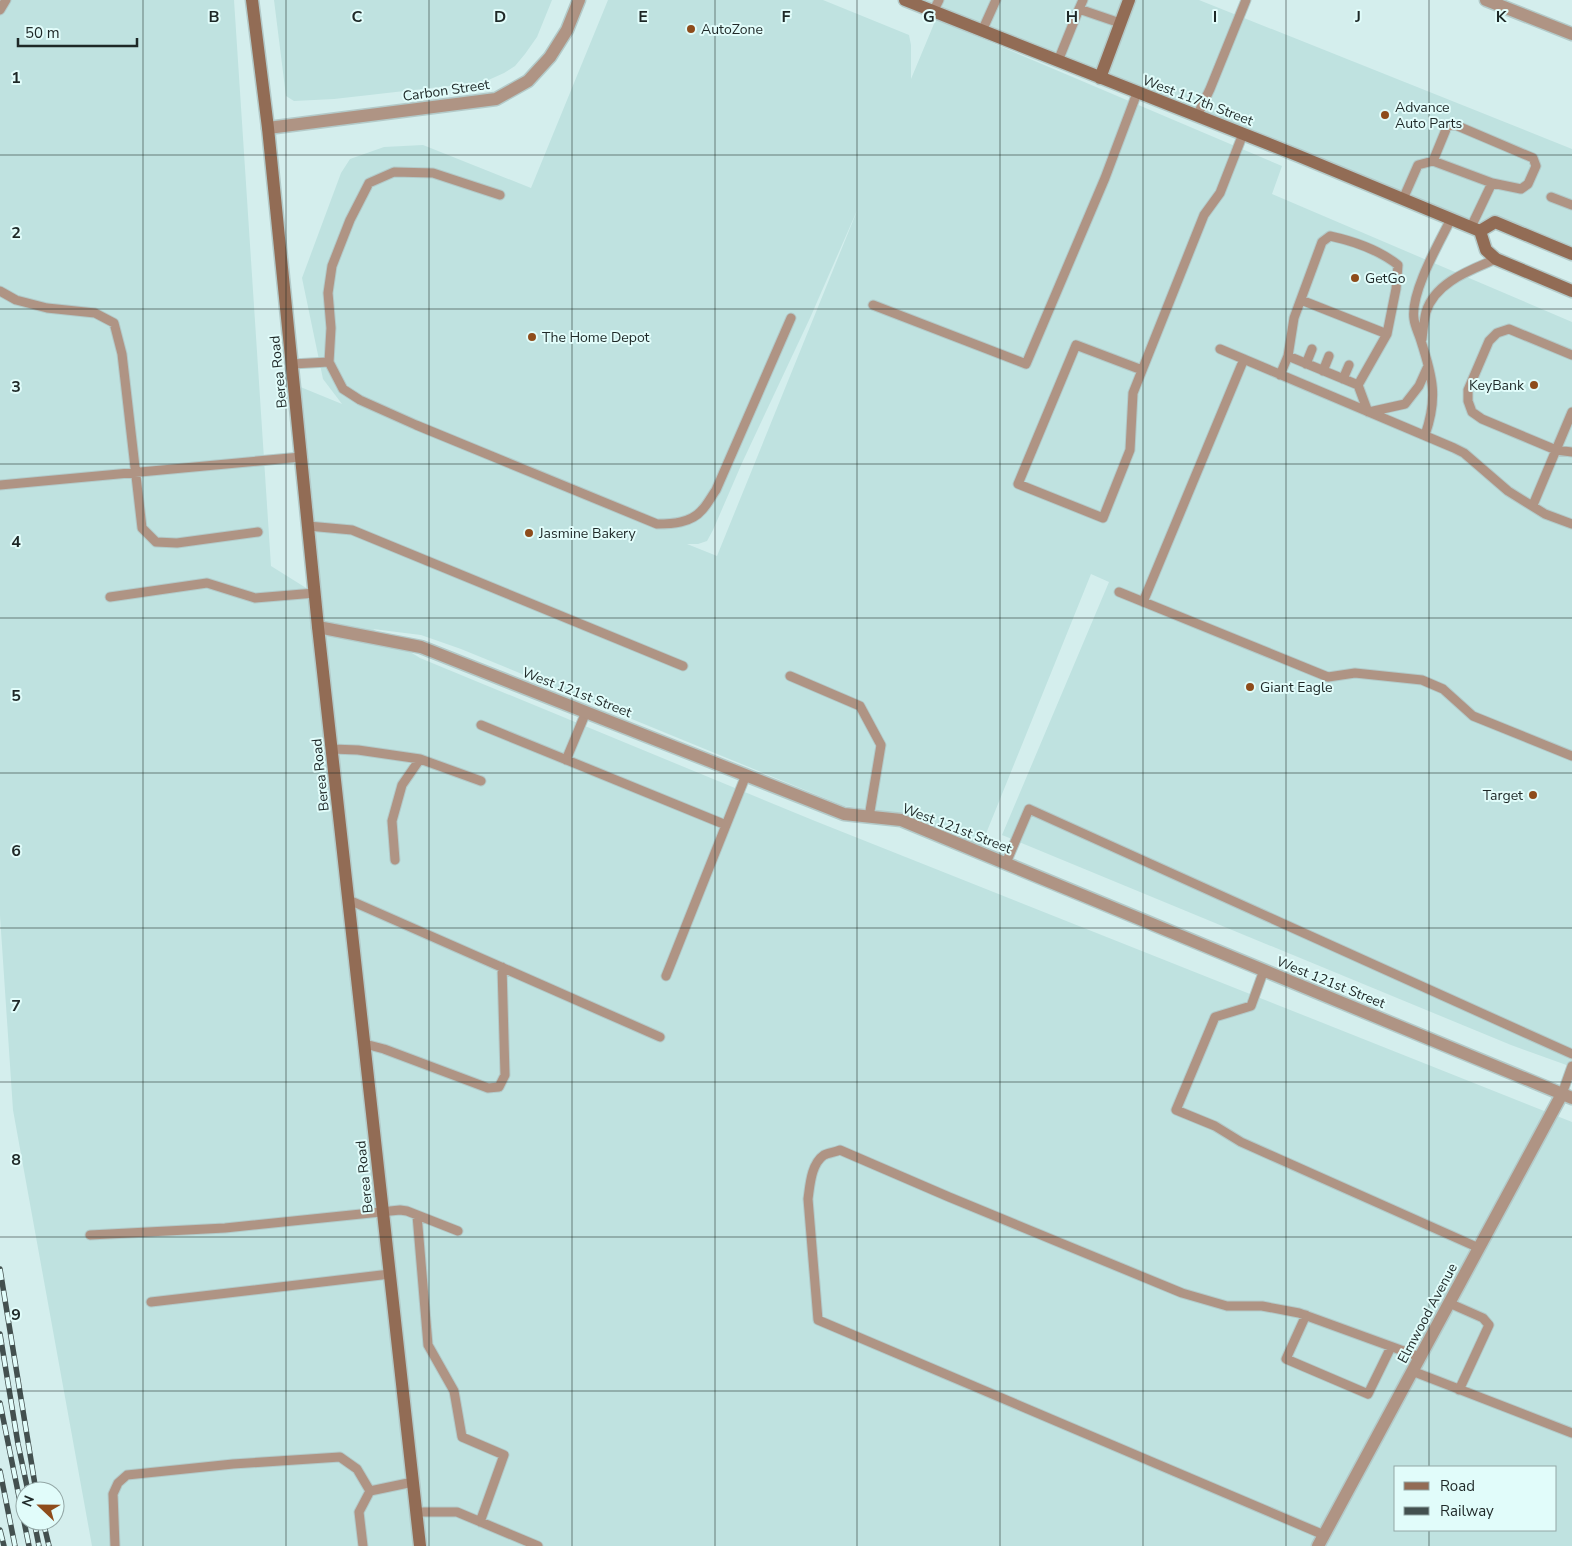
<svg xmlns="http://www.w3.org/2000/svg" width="1572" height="1546" font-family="'Nunito Sans',sans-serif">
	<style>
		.built { fill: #bfe2e0; fill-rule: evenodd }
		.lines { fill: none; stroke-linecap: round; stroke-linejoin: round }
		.lane-casing { stroke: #b3cac9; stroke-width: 11 }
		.street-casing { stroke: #b3cac9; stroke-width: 15 }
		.secondary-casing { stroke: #b3cac9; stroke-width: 15 }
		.lane { stroke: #af9484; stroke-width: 9 }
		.street { stroke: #af9484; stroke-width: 12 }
		.secondary { stroke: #926c55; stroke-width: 12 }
		.rail-casing { stroke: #43504f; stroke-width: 5.5 }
		.rail { stroke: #e1fcfa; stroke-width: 4; stroke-dasharray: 11; stroke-linecap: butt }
		.grid { fill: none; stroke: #1e2827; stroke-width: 1; stroke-opacity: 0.55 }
		.poi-dot { fill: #8e4c1b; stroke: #e1fcfa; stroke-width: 2 }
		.labels { text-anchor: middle; stroke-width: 4; stroke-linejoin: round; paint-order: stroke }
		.poi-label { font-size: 14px; fill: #1e2827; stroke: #e1fcfa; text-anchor: start }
		.street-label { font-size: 14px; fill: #1e2827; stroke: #e1fcfa }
		.grid-label { font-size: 16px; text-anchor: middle; font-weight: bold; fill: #1e2827; stroke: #e1fcfa; stroke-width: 4; stroke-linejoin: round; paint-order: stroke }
	</style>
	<rect width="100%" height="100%" fill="#d4eeed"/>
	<path class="built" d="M0 0H234L271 566 319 596 298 386 342 404 323 379 302 278 341 173 350 159 384 147 423 145 531 188 608 0H823L909 35 911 45V79L936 19 1282 166 1272 194 1572 322V1067L1511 1045 1002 835 1109 582 1091 574 981 846 904 814 844 806 461 649 421 635 373 629 420 658 815 821 1572 1122V1546H92L13 1110 0 916ZM859 206 717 556 687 544H698L707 541 713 530 742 463 810 318ZM1396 1467H1556V1530H1396Z
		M274 0H552L537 37 525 54 515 66 504 73 484 82 334 99 294 101 286 96Z
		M905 0H1199L1572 149V254L1495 222 1480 231Z"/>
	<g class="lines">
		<g class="lane-casing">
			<path id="lane" d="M1083 0 1079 9 1120 23
				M0 10 6 0
				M933 12 939 0
				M982 31 996 0
				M1058 61 1079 9
				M1197 116 1210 89 1246 0
				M1433 161 1492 183
				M1551 197 1572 205
				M1403 199 1418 165 1433 161 1447 127 1453 124 1533 158 1536 166 1528 184 1521 189 1492 183 1471 227
				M0 291 16 300 47 308 95 313 114 323 122 354 142 528 156 542 177 543 258 532
				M1301 300 1387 334
				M873 305 1026 364 1105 178 1137 93
				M1422 339C1423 330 1424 320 1426 312 1435 282 1471 270 1496 259
				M1220 349 1454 448 1464 453 1508 491 1545 514 1572 524
				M1288 356 1294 318 1322 242 1330 236C1353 241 1379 250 1398 265L1396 289 1387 334 1358 385
				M329 362 343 389 360 400 416 425 657 524C672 524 691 523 702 510 707 505 711 497 716 490L791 318
				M292 364 329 362 331 328 328 293 332 266 350 220 369 183 394 172 433 173 500 195
				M1306 364 1312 349
				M1142 370 1076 345 1018 484 1103 518 1130 450 1133 393 1204 215 1220 193 1243 134
				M1323 371 1329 356
				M1280 375 1288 356 1358 385 1368 412
				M1343 379 1349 365
				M1369 412 1405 404 1419 386 1428 366
				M1572 412 1556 450 1572 452
				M1425 435C1438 398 1433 378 1421 341 1419 334 1415 327 1414 319 1410 293 1439 243 1451 219
				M0 485 301 457
				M1533 505 1556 450 1482 419 1472 412 1468 401V390L1489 341 1497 333 1509 329 1572 355
				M308 526 352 530 683 666
				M1119 592 1328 677 1355 673 1422 680 1443 689 1473 716 1572 756
				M110 597 207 583 255 598 315 593
				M1143 602 1244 359
				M790 676 860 706 881 745 869 817
				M481 725 726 825
				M332 749 358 750 420 759 481 781
				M566 760 586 712
				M395 860 392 821 402 785 420 759
				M1006 863 1029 809 1572 1054
				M349 900 660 1037
				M1264 970 1251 1006 1215 1017 1176 1110 1215 1126 1241 1142 1479 1248
				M666 976 746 775
				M365 1044 384 1049 488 1088 499 1087 505 1075 502 967
				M1562 1094 1572 1066
				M417 1215 428 1345 454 1391 462 1437 504 1455 480 1522
				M90 1235 225 1228 400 1210 407 1211 458 1231
				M151 1302 390 1274
				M1449 1303 1483 1318 1489 1325 1459 1390
				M1306 1315 1286 1359 1368 1394 1391 1347
				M1412 1371 1572 1433
				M417 1512H457L538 1546
				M1324 1535 818 1320 808 1199C810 1185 811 1164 824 1155 828 1153 835 1152 840 1150L949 1197 1182 1293 1227 1306H1262L1299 1313 1420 1357
				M115 1546 113 1494 118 1483 127 1475 233 1464 340 1457 357 1469 370 1491
				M363 1546 359 1512 370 1491 413 1482"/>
		</g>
		<g class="street-casing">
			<path id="street" d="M1486 0 1572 34
				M268 128 496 99 528 81 550 57 567 30 579 0
				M318 627 421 647 844 814 901 820 1572 1098
				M1318 1546 1562 1094"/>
		</g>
		<g class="secondary-casing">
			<path id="secondary" d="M252 0 268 128 318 627 420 1546
				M905 0 1299 156 1480 231
				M1100 78 1129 0
				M1480 231 1486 250 1496 259 1572 291
				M1480 231 1495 222 1572 254"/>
		</g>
		<use href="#lane" class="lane"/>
		<use href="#street" class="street"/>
		<use href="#secondary" class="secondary"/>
		<g class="rail-casing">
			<path id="rail" d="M0 1269 36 1491
				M0 1334 18 1444 28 1491
				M0 1403 29 1546
				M0 1471 15 1546
				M34 1521 39 1546
				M43 1521 49 1546
				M0 1530 4 1546"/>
		</g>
		<use href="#rail" class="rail"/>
	</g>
	<path class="grid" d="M143 0V1546M286 0V1546M429 0V1546M572 0V1546M715 0V1546M857 0V1546M1000 0V1546M1143 0V1546M1286 0V1546M1429 0V1467M0 155H1572M0 309H1572M0 464H1572M0 618H1572M0 773H1572M0 928H1572M0 1082H1572M0 1237H1572M0 1391H1572M1429 1530V1546"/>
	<g class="poi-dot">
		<circle cx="691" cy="29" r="5"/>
		<circle cx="1385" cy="115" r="5"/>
		<circle cx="1355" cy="278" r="5"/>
		<circle cx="532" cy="337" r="5"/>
		<circle cx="1534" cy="385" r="5"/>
		<circle cx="529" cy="533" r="5"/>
		<circle cx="1250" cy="687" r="5"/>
		<circle cx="1533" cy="795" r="5"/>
	</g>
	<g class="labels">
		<g class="poi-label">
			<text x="701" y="34">AutoZone</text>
			<text x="1395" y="112">Advance<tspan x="1395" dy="16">Auto Parts</tspan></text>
			<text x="1365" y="283">GetGo</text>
			<text x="542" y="342">The Home Depot</text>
			<text x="1524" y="390" text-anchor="end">KeyBank</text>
			<text x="539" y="538">Jasmine Bakery</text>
			<text x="1260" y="692">Giant Eagle</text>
			<text x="1523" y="800" text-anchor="end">Target</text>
		</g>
		<g class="street-label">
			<text transform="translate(446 90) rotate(-8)" y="5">Carbon Street</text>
			<text transform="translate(1198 100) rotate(21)" y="5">West 117th Street</text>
			<text transform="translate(278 372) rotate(-96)" y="5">Berea Road</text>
			<text transform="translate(577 692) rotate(21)" y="5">West 121st Street</text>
			<text transform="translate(320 775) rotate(-96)" y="5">Berea Road</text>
			<text transform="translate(957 828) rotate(21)" y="5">West 121st Street</text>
			<text transform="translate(1331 982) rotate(22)" y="5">West 121st Street</text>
			<text transform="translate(364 1177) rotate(-96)" y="5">Berea Road</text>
			<text transform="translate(1427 1313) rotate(-62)" y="5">Elmwood Avenue</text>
		</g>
	</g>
	<g class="grid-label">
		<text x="214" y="22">B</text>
		<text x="357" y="22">C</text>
		<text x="500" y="22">D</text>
		<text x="643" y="22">E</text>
		<text x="786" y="22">F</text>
		<text x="929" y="22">G</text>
		<text x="1072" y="22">H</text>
		<text x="1215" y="22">I</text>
		<text x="1358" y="22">J</text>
		<text x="1501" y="22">K</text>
		<text x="16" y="83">1</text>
		<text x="16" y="238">2</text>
		<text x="16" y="392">3</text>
		<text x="16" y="547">4</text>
		<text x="16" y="701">5</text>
		<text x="16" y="856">6</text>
		<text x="16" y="1011">7</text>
		<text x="16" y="1165">8</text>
		<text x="16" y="1320">9</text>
	</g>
	<rect x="1394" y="1466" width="162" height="65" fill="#e1fcfa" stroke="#93a7a6"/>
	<rect x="1404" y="1482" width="25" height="8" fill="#926c55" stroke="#93a7a6"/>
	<text x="1440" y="1491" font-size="15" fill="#1e2827">Road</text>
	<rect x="1404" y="1507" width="25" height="8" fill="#43504f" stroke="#93a7a6"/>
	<text x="1440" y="1516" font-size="15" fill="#1e2827">Railway</text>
	<g transform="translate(40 1506) rotate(292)"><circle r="24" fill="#e1fcfa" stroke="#93a7a6"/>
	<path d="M0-4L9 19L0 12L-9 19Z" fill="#8e4c1b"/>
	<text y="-8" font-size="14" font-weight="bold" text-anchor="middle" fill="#1e2827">N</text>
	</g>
	<path d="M18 38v8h119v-8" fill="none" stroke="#1e2827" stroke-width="2.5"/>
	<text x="25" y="38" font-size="15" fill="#1e2827" stroke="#e1fcfa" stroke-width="4" paint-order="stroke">50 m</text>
</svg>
